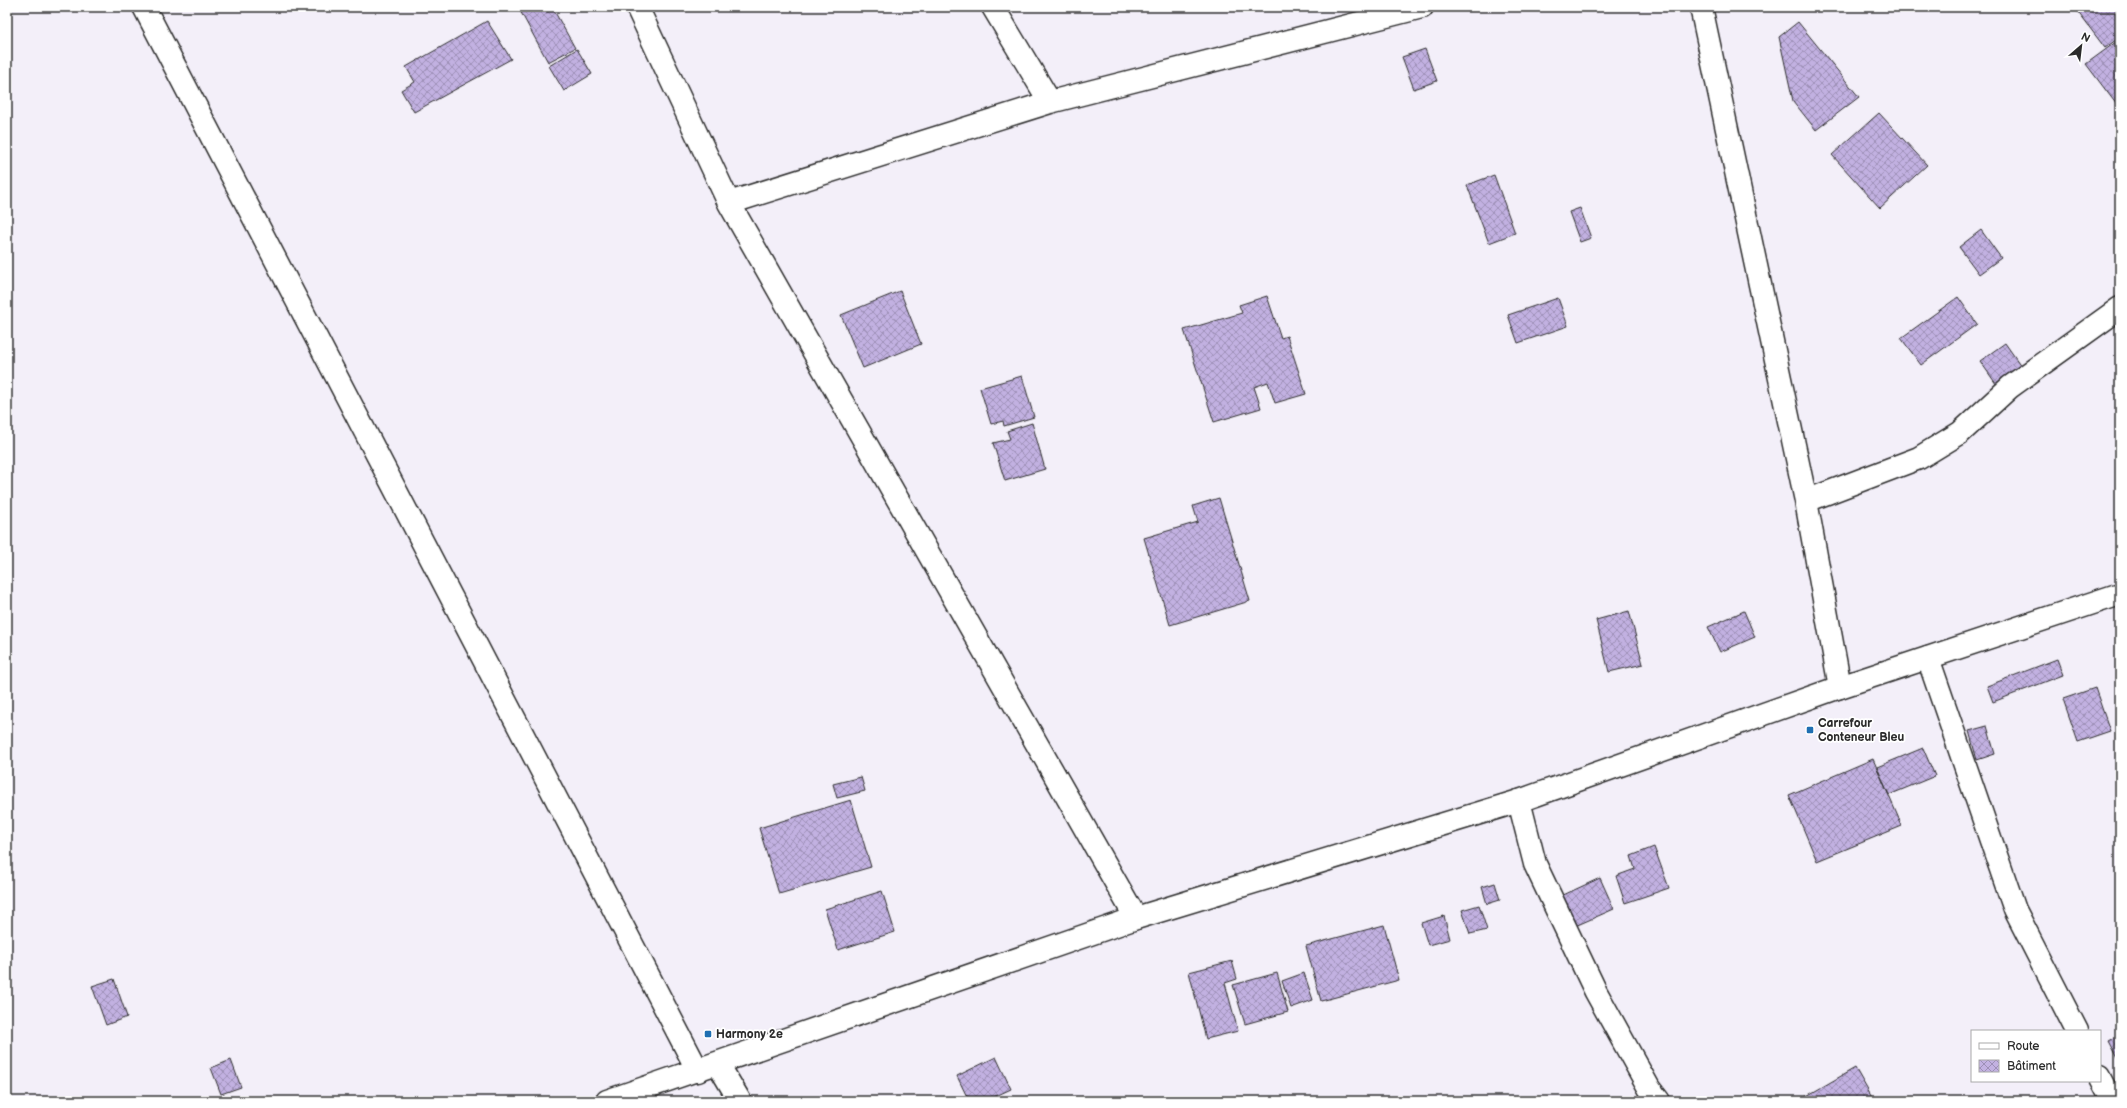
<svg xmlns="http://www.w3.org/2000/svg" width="2127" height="1108" font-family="'Balsamiq Sans',sans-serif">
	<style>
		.building { fill: url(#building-cross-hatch); stroke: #2b2b2b }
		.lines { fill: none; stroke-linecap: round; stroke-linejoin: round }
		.street-casing { stroke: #2b2b2b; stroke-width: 25 }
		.secondary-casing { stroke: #2b2b2b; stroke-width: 25 }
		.street { stroke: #fff; stroke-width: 22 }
		.secondary { stroke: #fff; stroke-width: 22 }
		.poi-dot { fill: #1f6fb2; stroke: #fff; stroke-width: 1.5 }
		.labels { text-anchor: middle; stroke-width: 3.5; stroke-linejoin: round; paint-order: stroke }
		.poi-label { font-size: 12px; font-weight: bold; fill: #2b2b2b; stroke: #fff; text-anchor: start }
	</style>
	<defs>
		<pattern id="building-cross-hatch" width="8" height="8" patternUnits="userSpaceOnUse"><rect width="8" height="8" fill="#c2b1e1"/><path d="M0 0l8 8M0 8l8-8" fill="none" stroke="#9e90b7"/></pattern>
	</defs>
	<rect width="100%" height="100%" fill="#f3eff9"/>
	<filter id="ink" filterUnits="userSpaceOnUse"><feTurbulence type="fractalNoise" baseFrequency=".025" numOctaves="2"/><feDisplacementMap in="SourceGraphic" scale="8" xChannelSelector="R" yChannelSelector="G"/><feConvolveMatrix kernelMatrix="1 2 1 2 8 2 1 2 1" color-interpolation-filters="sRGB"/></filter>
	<g filter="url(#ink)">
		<path class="building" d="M518 7H552L575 48 548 62Z
			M2074 7H2120V37L2105 48Z
			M487 21 511 59 414 112 401 90 415 82 406 67Z
			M1798 22 1859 97 1816 130 1793 101 1779 37Z
			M2120 39V67L2116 69 2120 74V109L2086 64Z
			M577 49 592 74 564 91 549 66Z
			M1425 49 1437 81 1414 89 1402 57Z
			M1879 113 1927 165 1880 208 1832 155Z
			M1494 175 1515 233 1489 243 1467 185Z
			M1580 208 1591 238 1580 242 1569 212Z
			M1981 230 2001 258 1979 274 1959 247Z
			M900 291 921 344 863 368 841 315Z
			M1267 296 1281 338 1287 336 1306 394 1275 403 1268 382 1254 387 1261 408 1214 422 1184 330 1242 313 1239 305Z
			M1958 297 1977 324 1921 365 1901 338Z
			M1558 298 1568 326 1518 343 1508 315Z
			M2005 343 2026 373 2001 391 1980 361Z
			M1022 376 1034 417 1004 426 1003 421 991 424 980 388Z
			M1032 423 1045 469 1005 481 993 443 1010 439 1007 431Z
			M1219 498 1250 601 1170 625 1144 538 1198 522 1193 506Z
			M1629 611 1643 664 1609 672 1596 620Z
			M1744 611 1755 637 1720 652 1708 627Z
			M2057 659 2063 675 1993 702 1987 686Z
			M2095 688 2110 731 2078 742 2063 699Z
			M1987 726 1995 754 1977 760 1969 731Z
			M1923 748 1935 776 1889 795 1877 767Z
			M1873 759 1902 826 1817 861 1789 795Z
			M861 777 865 791 837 798 833 784Z
			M851 800 871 867 779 894 759 828Z
			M1654 847 1669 888 1625 903 1616 876 1635 869 1631 856Z
			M1600 878 1614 909 1573 927 1559 897Z
			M1495 883 1500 900 1487 904 1482 887Z
			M882 891 895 932 838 950 825 909Z
			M1479 905 1487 930 1470 934 1462 910Z
			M1444 916 1450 939 1428 945 1421 923Z
			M1384 925 1399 980 1321 1001 1306 946Z
			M1232 961 1237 979 1225 983 1238 1031 1206 1039 1189 972Z
			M1277 973 1288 1012 1245 1024 1233 985Z
			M1304 973 1313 1000 1291 1008 1282 981Z
			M114 979 127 1017 106 1025 92 986Z
			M2120 1035V1062L2109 1041Z
			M996 1057 1011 1089 985 1101H969L957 1076Z
			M231 1060 241 1087 221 1094 211 1068Z
			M1855 1068 1874 1101H1798Z"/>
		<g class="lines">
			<g class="street-casing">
				<path id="street" d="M144 7 698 1071
					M637 7 729 203 1050 102 1422 7
					M993 7 1050 102
					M1701 7 1806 501 1840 687
					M729 203 1136 918
					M1806 501 1919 458 1960 433 2010 387 2120 308
					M1928 658 2015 910 2077 1031
					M1519 801 1535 864 1596 992 1649 1088 1659 1101
					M718 1064 740 1101
					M2100 1076 2113 1101"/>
			</g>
			<g class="secondary-casing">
				<path id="secondary" d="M607 1101 1136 918 1519 801 1840 687 2120 594"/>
			</g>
			<use href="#street" class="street"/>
			<use href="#secondary" class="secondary"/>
		</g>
	</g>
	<g class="poi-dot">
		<rect x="1806" y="726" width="8" height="8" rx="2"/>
		<rect x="704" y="1030" width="8" height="8" rx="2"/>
	</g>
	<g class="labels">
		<g class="poi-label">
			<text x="1818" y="727">Carrefour<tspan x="1818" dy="14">Conteneur Bleu</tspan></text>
			<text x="716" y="1038">Harmony 2e</text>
		</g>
	</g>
	<rect width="2127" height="1108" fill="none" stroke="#fff" stroke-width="24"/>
	<rect x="12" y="12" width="2103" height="1084" fill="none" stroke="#2b2b2b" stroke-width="1.5" filter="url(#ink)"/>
	<rect x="1971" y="1030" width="130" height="52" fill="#ffffff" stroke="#aaaaaa"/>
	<rect x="1979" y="1043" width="20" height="6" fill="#ffffff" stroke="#aaaaaa"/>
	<text x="2007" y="1050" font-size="12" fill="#2b2b2b">Route</text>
	<rect x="1979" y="1060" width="20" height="12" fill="url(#building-cross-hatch)" stroke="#aaaaaa"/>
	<text x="2007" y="1070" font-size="12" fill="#2b2b2b">Bâtiment</text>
	<g transform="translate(2081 46) rotate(28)" stroke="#ffffff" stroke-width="3" paint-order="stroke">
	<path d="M0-3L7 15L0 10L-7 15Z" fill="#2b2b2b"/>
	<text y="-6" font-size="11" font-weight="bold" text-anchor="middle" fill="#2b2b2b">N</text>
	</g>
</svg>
